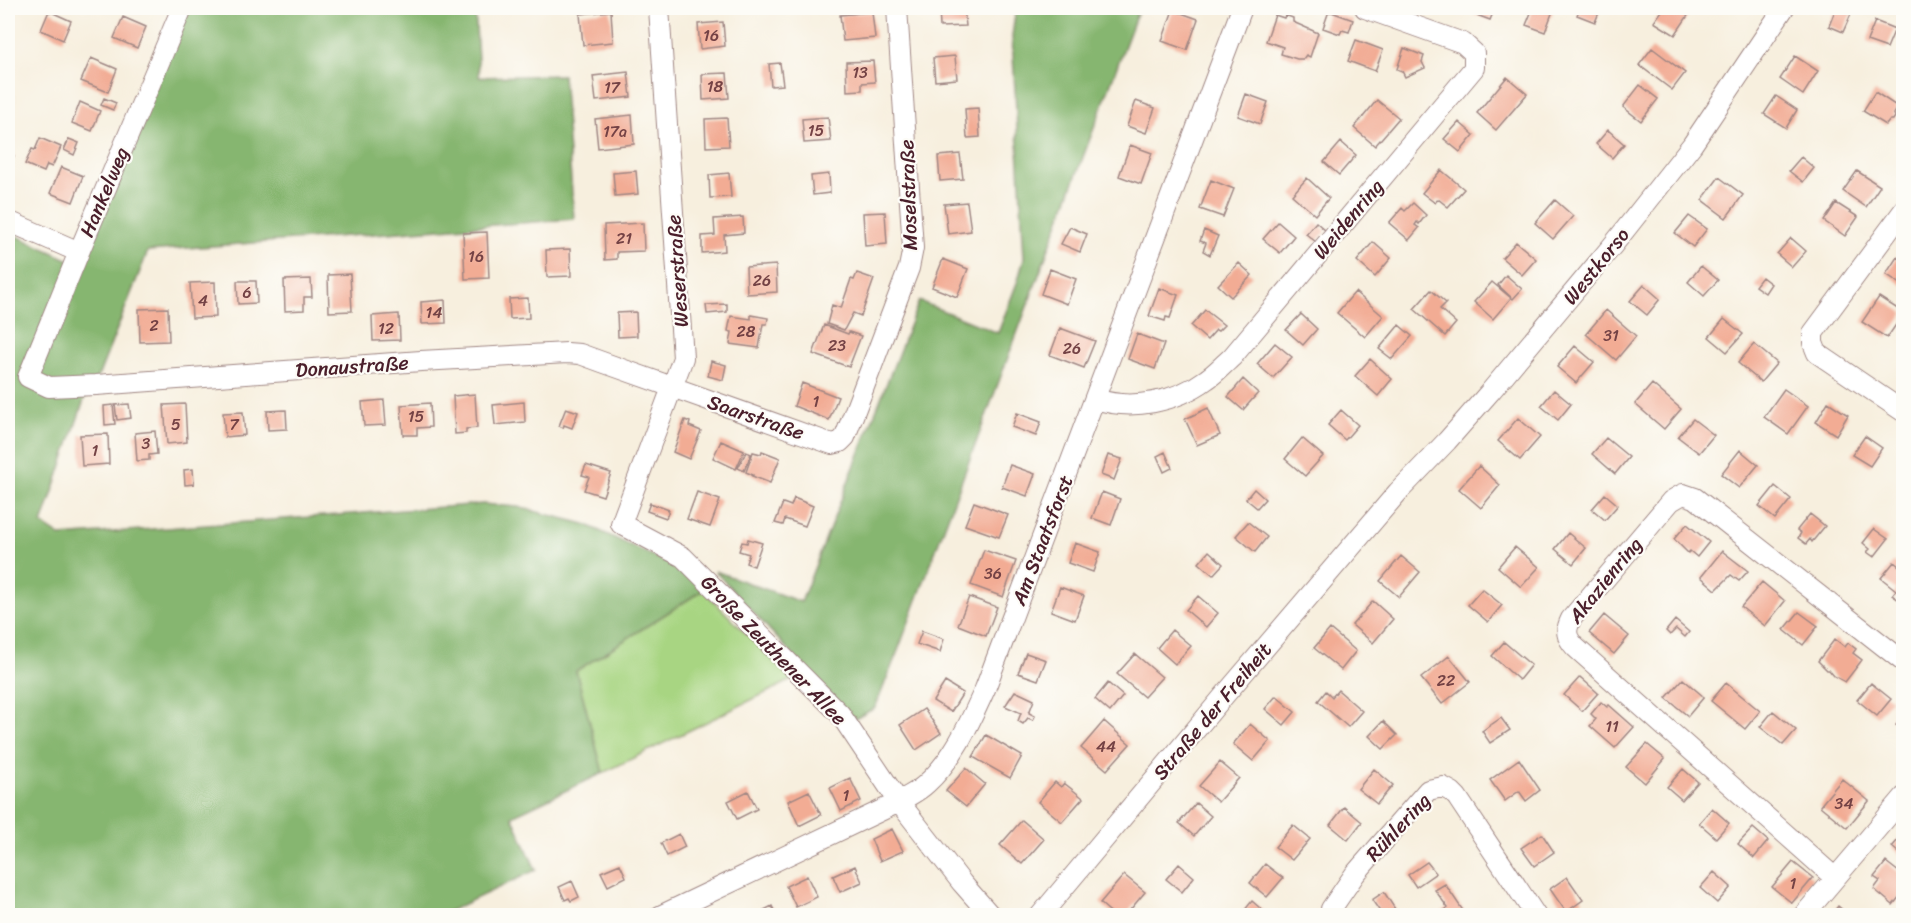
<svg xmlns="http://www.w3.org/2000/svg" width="1911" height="923" font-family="Sriracha,sans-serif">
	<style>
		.green { fill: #a8d582; stroke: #797a56; stroke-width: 1.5 }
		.forest { fill: #86b670; stroke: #686a4e; stroke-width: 1.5 }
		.building { fill: #f2ac94 }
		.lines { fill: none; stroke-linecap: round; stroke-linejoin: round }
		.minor-casing { stroke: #a08784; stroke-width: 22 }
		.minor { stroke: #fff; stroke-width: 20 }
		.labels { text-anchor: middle; stroke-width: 4.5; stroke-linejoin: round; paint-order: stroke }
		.number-label { font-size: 16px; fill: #744245 }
		.street-label { font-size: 20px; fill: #4a1f2b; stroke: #fdfcf7 }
	</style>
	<rect width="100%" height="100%" fill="#fdfcf7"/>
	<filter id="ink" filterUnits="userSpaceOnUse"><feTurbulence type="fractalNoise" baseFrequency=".0167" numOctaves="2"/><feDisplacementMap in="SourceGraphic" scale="12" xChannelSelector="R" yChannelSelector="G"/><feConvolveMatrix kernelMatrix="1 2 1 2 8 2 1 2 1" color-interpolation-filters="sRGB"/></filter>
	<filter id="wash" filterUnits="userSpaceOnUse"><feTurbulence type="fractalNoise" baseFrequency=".008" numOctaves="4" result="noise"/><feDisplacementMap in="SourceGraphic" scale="24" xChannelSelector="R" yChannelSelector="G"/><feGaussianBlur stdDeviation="1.35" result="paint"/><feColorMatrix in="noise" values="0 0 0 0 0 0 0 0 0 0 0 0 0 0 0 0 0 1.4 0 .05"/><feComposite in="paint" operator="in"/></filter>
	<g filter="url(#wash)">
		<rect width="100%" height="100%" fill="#f7efde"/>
		<path class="green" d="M703 590 792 680 603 773 576 671Z"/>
		<path class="forest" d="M190 8H475L479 77 563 75 574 219 148 251 100 372 84 400 42 524 60 536 483 504 518 507 585 524 687 572 703 590 576 671 603 773 512 816 536 870 441 915 8 916V232L76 263Z
			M1016 8H1139L899 648 875 708 853 720 715 571 801 602 919 301 998 333 1018 280 1024 258 1012 36Z"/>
		<g id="blocks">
			<path class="building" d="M939 8H964L966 26 940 27Z
				M1476 8H1495L1490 20 1474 14Z
				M1533 8H1554L1545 32 1526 25Z
				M1580 8H1601L1595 22 1577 15Z
				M1664 8H1693L1675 35 1654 22Z
				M1836 8 1852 12 1843 32 1829 26Z
				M1173 10 1198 19 1187 50 1162 41Z
				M49 11 71 21 63 40 41 30Z
				M611 11 613 42 583 45 580 14Z
				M1329 11 1353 20 1349 32 1342 30 1340 34 1323 28Z
				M872 12 875 38 843 41 840 15Z
				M1275 15 1284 18 1285 15 1293 18V22L1318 33 1310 57 1306 55 1303 59H1297L1281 54 1283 47 1266 41Z
				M123 17 146 27 137 48 114 38Z
				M1875 21 1895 29 1887 48 1867 41Z
				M723 22 725 46 700 49 698 24Z
				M1356 40 1383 50 1375 71 1348 61Z
				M1404 48 1424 56 1422 62 1425 68 1405 77 1402 71 1397 69Z
				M1652 48 1685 73 1672 90 1639 65Z
				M955 56 957 79 935 81 933 58Z
				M1795 56 1818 71 1803 95 1780 79Z
				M91 58 117 69 108 92 81 81Z
				M873 61 875 82 862 83V90L847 91 846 62Z
				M780 63 783 85 771 86 769 64Z
				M628 72 631 97 596 101 593 76Z
				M727 73 729 98 703 100 702 74Z
				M1507 77 1527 94 1496 130 1477 113Z
				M1640 85 1658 99 1641 121 1623 107Z
				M1875 92 1898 107 1894 114 1895 117 1893 120H1890L1886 125 1863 111Z
				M1246 94 1268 102 1260 124 1238 116Z
				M1776 96 1797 110 1786 128 1764 114Z
				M104 98 116 103 113 110 101 105Z
				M1377 100 1399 118 1375 146 1354 128Z
				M1136 101 1155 108 1146 133 1127 126Z
				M80 102 100 111 92 131 72 123Z
				M978 108 980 137 967 138 965 109Z
				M632 115 634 144 598 148 595 119Z
				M828 117 831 141 804 143 802 119Z
				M727 118 729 146 706 147 705 119Z
				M1459 122 1474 135 1460 152 1444 139Z
				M1608 130 1624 144 1612 158 1596 144Z
				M8 131 14 134 8 151 14 156 10 164 8 162Z
				M40 138 61 147 52 167 47 165 44 172 25 164 32 149 35 150Z
				M69 139 79 143 74 155 64 150Z
				M1341 142 1356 155 1339 175 1324 162Z
				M1130 145 1152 153 1141 184 1119 176Z
				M960 154 963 179 940 181 938 156Z
				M1801 157 1814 168 1803 182 1789 171Z
				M61 167 83 176 73 202 50 193Z
				M1441 170 1464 189 1448 207 1438 199 1435 203 1422 193Z
				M636 171 638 194 615 196 613 173Z
				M1857 171 1880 186 1866 207 1843 191Z
				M729 173 731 197 710 198 709 175Z
				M829 174 830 193 813 195 811 176Z
				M1719 177 1743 195 1726 218 1702 200Z
				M1307 178 1329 198 1315 215 1292 195Z
				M1211 180 1234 189 1223 217 1200 209Z
				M1555 200 1573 216 1553 239 1535 223Z
				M967 202 971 231 948 234 944 204Z
				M1413 203 1426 215 1419 224 1417 222 1415 225 1419 228 1409 240 1389 223 1402 208 1405 211Z
				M1836 203 1858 217 1845 236 1824 221Z
				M885 212 887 244 865 246 863 213Z
				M1689 216 1707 229 1693 247 1675 233Z
				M743 217 744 233 724 235 725 251 702 253V236L715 235 714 219Z
				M1278 222 1294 236 1280 253 1263 239Z
				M1316 222 1326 231 1316 242 1306 234Z
				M643 223 644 251 617 252V259L605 260 604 225Z
				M1070 227 1087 234 1080 252 1061 244Z
				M1204 230 1218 236 1210 255 1203 251 1206 243 1200 241Z
				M487 232 489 278 465 279 463 233Z
				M1791 238 1806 251 1792 267 1777 254Z
				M1373 242 1391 258 1375 277 1357 261Z
				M1516 242 1536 259 1522 275 1502 258Z
				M570 249 571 276 547 277 546 250Z
				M1897 257 1904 262V286L1886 274Z
				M943 259 968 269 957 297 932 287Z
				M1239 263 1252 275 1231 297 1218 285Z
				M776 265 777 292 747 294 746 267Z
				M1701 266 1718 280 1704 296 1688 282Z
				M1050 269 1076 279 1067 304 1041 294Z
				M857 273 874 279 861 316 853 313 844 330 827 324 832 305 841 308 851 279 854 280Z
				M350 274 352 311 329 312 328 275Z
				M1506 275 1522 289 1513 299 1498 285Z
				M1762 277 1771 284 1765 293 1755 286Z
				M311 279 312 297H304V310L285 311 284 280Z
				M237 281H256L257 303 238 304Z
				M215 282 216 317 192 318 190 283Z
				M1492 282 1511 298 1493 319 1474 302Z
				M1644 285 1660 299 1647 315 1630 301Z
				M1159 288 1178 295 1170 318 1166 317 1165 321 1149 316Z
				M1431 290 1446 303 1440 309 1456 323 1445 336 1414 309Z
				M1355 292 1383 316 1365 337 1337 313Z
				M1879 297 1904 313 1887 338 1862 322Z
				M528 298 529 318 510 319 509 299Z
				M445 300 446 323 422 324 421 302Z
				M727 304V312L707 314 706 305Z
				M168 308 169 341 140 342 139 309Z
				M1205 310 1224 325 1218 331 1216 330 1207 340 1191 326Z
				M1606 310 1636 336 1616 360 1586 334Z
				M636 312 637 336 618 337 617 313Z
				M399 314 400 340 373 341 372 316Z
				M1301 314 1317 329 1303 345 1286 330Z
				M751 315 768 318 767 324H763L759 348 730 344 732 332 728 331 731 316 751 319Z
				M1724 319 1743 334 1727 352 1709 337Z
				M824 325 848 334 849 332 861 336 849 367 813 354Z
				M1399 325 1412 336 1392 359 1379 349Z
				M1060 328 1095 341 1084 368 1050 355Z
				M1137 334 1164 344 1155 369 1128 359Z
				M1275 343 1292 357 1273 378 1257 364Z
				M1754 344 1777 363 1761 382 1738 363Z
				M1575 346 1594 362 1576 383 1557 367Z
				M1370 359 1392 379 1378 396 1355 376Z
				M711 361 726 365 723 380 708 376Z
				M1243 379 1258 393 1243 410 1228 397Z
				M802 383 838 397 829 420 794 406Z
				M1652 384 1681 409 1664 429 1635 404Z
				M1784 389 1808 406 1788 434 1764 417Z
				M1554 390 1571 404 1558 420 1541 406Z
				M475 394 477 428 466 429V433L455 434 453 396Z
				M384 400 386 425 364 426 362 402Z
				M524 402 525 422 495 425 493 405Z
				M1828 402 1848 415 1836 435 1816 422Z
				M430 403 431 427 417 428V435H403L401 405Z
				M129 404 131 418 117 420 115 405Z
				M185 404 187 442 167 444 164 405Z
				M113 405 115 424 105 425 104 406Z
				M566 408 578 412 572 428 564 425 563 428 559 426Z
				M1208 408 1220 435 1197 445 1185 419Z
				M286 410 287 429 268 430 267 411Z
				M1341 410 1358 425 1345 440 1328 425Z
				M243 412 245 435 225 437 223 413Z
				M1017 413 1041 422 1036 436 1012 427Z
				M1518 418 1540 437 1520 460 1498 441Z
				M1693 419 1714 435 1699 453 1678 437Z
				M685 420 690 422 689 426 701 431 689 459 673 452Z
				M155 431 157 454 149 455V460L137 461 135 433Z
				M108 434 109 464 82 466 80 435Z
				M1865 436 1882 448 1870 466 1852 455Z
				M1302 438 1323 456 1305 476 1285 459Z
				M1606 438 1629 457 1615 474 1592 454Z
				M721 441 744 451 736 469 713 458Z
				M1740 450 1758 465 1739 488 1721 474Z
				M762 451 780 458 770 483 752 476 753 475 746 472 753 452 761 454Z
				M746 452 751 454 744 471 738 468Z
				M1165 452 1172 468 1164 472 1157 456Z
				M1108 455 1122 459 1114 480 1101 475Z
				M586 465 611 473 603 496 584 490 589 477 582 475Z
				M1010 465 1035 474 1027 496 1002 487Z
				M1479 466 1500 485 1481 508 1459 489Z
				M193 469 194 484 185 485 184 470Z
				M1775 486 1791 499 1775 519 1759 506Z
				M1254 489 1265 499 1257 508 1246 499Z
				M697 492 720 500 710 527 687 519Z
				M1102 492 1120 499 1111 525 1092 518Z
				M1605 494 1618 505 1605 520 1592 509Z
				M794 498 813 506 805 526 785 519 783 525 775 523 783 503 791 506Z
				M974 502 1008 515 999 537 965 525Z
				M650 503 669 510 666 518 647 511Z
				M1810 514 1825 526 1812 542 1810 539 1806 544 1798 538 1801 533 1797 530Z
				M1248 522 1267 537 1255 552 1236 536Z
				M1687 524 1709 542 1697 557 1690 551 1688 553 1674 539Z
				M1874 529 1888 539 1874 557 1867 552 1870 549 1863 543Z
				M1568 533 1586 548 1573 564 1555 549Z
				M748 539 762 543 754 566 746 563 749 554 739 551 742 542 747 543Z
				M1075 543 1100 552 1093 572 1068 563Z
				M1515 547 1539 567 1521 587 1498 567Z
				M984 550 1016 561 1003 597 971 585Z
				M1209 551 1223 564 1213 575 1199 563Z
				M1722 551 1748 571 1739 581 1731 575 1716 590 1701 577Z
				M1401 556 1420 572 1399 597 1380 581Z
				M1894 562 1904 570V600L1902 602 1892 595 1896 590 1881 578Z
				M1762 582 1785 601 1765 626 1741 607Z
				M1060 587 1084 596 1075 620 1051 611Z
				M1482 589 1502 605 1488 622 1468 605Z
				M1198 596 1218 613 1206 627 1186 610Z
				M969 597 997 607 986 636 958 625Z
				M1373 601 1393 619 1373 643 1352 625Z
				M1799 612 1818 626 1803 645 1784 630Z
				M1604 615 1629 636 1614 654 1589 633Z
				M1675 620 1689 632 1685 637 1676 629 1670 635 1666 631Z
				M1330 629 1356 651 1341 670 1314 648Z
				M1172 630 1191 646 1175 664 1157 648Z
				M922 631 944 639 940 652 917 644Z
				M1835 639 1845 647 1848 643 1856 649 1853 653 1862 660 1845 682 1834 676 1829 670H1827L1818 661Z
				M1504 642 1531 665 1519 680 1492 656Z
				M1026 653 1046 660 1038 680 1018 673Z
				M1135 654 1162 677 1144 697 1117 674Z
				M1449 656 1470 682 1442 704 1421 678Z
				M1580 677 1598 693 1582 711 1564 695Z
				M1683 679 1704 697 1688 716 1666 698Z
				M945 682 963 693 951 712 933 701Z
				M1108 683 1123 696 1110 712 1095 699Z
				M1726 683 1760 711 1745 729 1711 701Z
				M1871 683 1891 699 1877 716 1857 700Z
				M1338 690 1362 711 1348 727 1318 701 1326 691 1332 697Z
				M1015 691 1034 700 1029 713 1035 716 1033 720 1028 718 1023 724 1018 721 1021 713 1005 706Z
				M1276 696 1295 712 1284 725 1265 709Z
				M1601 702 1607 707 1609 705 1634 727 1615 748 1590 726 1596 719 1591 714Z
				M924 709 941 733 916 750 900 725Z
				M1773 711 1796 730 1783 745 1760 727Z
				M1904 715V731L1896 725Z
				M1501 718 1510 730 1490 743 1482 731Z
				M1104 721 1130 744 1107 770 1081 748Z
				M1383 721 1397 735 1383 749 1369 736Z
				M1250 724 1270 741 1253 761 1233 744Z
				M986 735 1022 756 1010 778 973 757Z
				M1647 744 1665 759 1645 783 1626 767Z
				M1519 759 1540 790 1526 801 1519 791 1505 801 1490 780Z
				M1220 762 1239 778 1218 802 1199 786Z
				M966 768 985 784 966 807 946 791Z
				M1374 769 1393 785 1377 804 1358 789Z
				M1683 769 1698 782 1682 800 1667 787Z
				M850 778 861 801 841 811 830 788Z
				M1842 779 1869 801 1847 828 1820 806Z
				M1055 782 1061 787 1064 783 1083 798 1062 822 1038 802Z
				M748 791 757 809 737 819 728 801Z
				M809 791 821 815 799 826 788 801Z
				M1196 803 1211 816 1194 836 1179 823Z
				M1344 807 1362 822 1348 840 1330 825Z
				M1712 808 1729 823 1716 838 1699 823Z
				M1022 820 1044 839 1022 864 1000 845Z
				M1293 825 1310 839 1292 860 1275 847Z
				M1753 828 1768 841 1754 858 1738 844Z
				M892 829 903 851 880 861 871 839Z
				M1904 833V857L1892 847Z
				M679 834 685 847 667 856 661 843Z
				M1542 834 1554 852 1534 866 1521 848Z
				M1427 862 1436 873 1416 887 1408 875Z
				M1793 862 1813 878 1792 903 1772 887Z
				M1886 862 1904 876V891L1893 905 1874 889 1880 881 1874 877Z
				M620 864 626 877 608 886 601 872Z
				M1179 864 1194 877 1182 892 1166 879Z
				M1265 864 1283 878 1267 897 1250 883Z
				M855 866 862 882 840 892 833 876Z
				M1714 872 1731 887 1717 903 1700 888Z
				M1124 875 1145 892 1125 916H1115L1100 903Z
				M807 876 817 897 796 907 786 886Z
				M1567 877 1583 900 1566 912 1550 889Z
				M572 881 579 897 571 901 569 898 565 900 559 887Z
				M1445 884 1464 912 1459 916H1442L1440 913 1448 908 1435 890Z
				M1384 892 1395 909 1385 916H1383L1372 900Z
				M1252 901 1269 916H1240Z
				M772 906 777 916H752Z
				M1838 906 1850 916H1830Z"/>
		</g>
	</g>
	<g filter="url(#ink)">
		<use href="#blocks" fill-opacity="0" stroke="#a08784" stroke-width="1.5"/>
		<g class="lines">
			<g class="minor-casing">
				<path id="minor" d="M182 8 79 252 28 377 49 387 96 385 421 361 567 353 580 354 602 362 832 444 840 442 845 437 909 268 913 248 897 8
					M659 8 683 358 621 524 683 557 840 714 899 802 962 883 991 916
					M1904 210 1813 333V343L1817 353 1904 412
					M8 221 79 252
					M1096 399C1132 411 1176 402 1207 379 1216 373 1224 364 1232 357L1474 68V53L1463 43 1365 8
					M1835 878 1575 647C1566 637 1565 631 1571 619L1671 501 1683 494 1695 498 1904 662
					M660 916 899 802C908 796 919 791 926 784 954 759 970 722 985 689L1242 8
					M1040 916 1223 697 1398 492 1447 441 1490 392 1613 245 1692 145 1784 8
					M1331 916V909L1355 874 1428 790 1443 787 1452 792 1457 797 1536 916
					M1803 916 1904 797"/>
			</g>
			<use href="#minor" class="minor"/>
		</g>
	</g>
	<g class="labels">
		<g class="number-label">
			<text x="711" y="41">16</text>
			<text x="860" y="78">13</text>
			<text x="715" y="92">18</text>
			<text x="612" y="93">17</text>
			<text x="816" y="136">15</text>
			<text x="615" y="137">17a</text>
			<text x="624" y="244">21</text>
			<text x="476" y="262">16</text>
			<text x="762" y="286">26</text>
			<text x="247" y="298">6</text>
			<text x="203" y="306">4</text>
			<text x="434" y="318">14</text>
			<text x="154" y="331">2</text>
			<text x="386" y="334">12</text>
			<text x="746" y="337">28</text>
			<text x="1611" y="341">31</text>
			<text x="837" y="351">23</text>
			<text x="1072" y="354">26</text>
			<text x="816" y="407">1</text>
			<text x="416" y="422">15</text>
			<text x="176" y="430">5</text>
			<text x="234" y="430">7</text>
			<text x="146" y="449">3</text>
			<text x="95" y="456">1</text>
			<text x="993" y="579">36</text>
			<text x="1446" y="686">22</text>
			<text x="1612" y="732">11</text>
			<text x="1106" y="752">44</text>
			<text x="846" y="801">1</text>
			<text x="1844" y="809">34</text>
			<text x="1793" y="889">1</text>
		</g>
		<g class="street-label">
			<text transform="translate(104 192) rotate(-67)" y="7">Hankelweg</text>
			<text transform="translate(908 195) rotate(-92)" y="7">Moselstraße</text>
			<text transform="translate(1348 219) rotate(-50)" y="7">Weidenring</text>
			<text transform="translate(1596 266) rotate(-51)" y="7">Westkorso</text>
			<text transform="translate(677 271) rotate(-94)" y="7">Weserstraße</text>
			<text transform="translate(352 366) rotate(-4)" y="7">Donaustraße</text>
			<text transform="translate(756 417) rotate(19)" y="7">Saarstraße</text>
			<text transform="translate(1042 540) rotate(-69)" y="7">Am Staatsforst</text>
			<text transform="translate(1605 580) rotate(-51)" y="7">Akazienring</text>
			<text transform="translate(774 650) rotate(46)" y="7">Große Zeuthener Allee</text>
			<text transform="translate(1212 711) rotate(-50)" y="7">Straße der Freiheit</text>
			<text transform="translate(1398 827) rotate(-47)" y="7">Rühlering</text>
		</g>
	</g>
	<rect width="1911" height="923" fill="none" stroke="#fdfcf7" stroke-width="30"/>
</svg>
